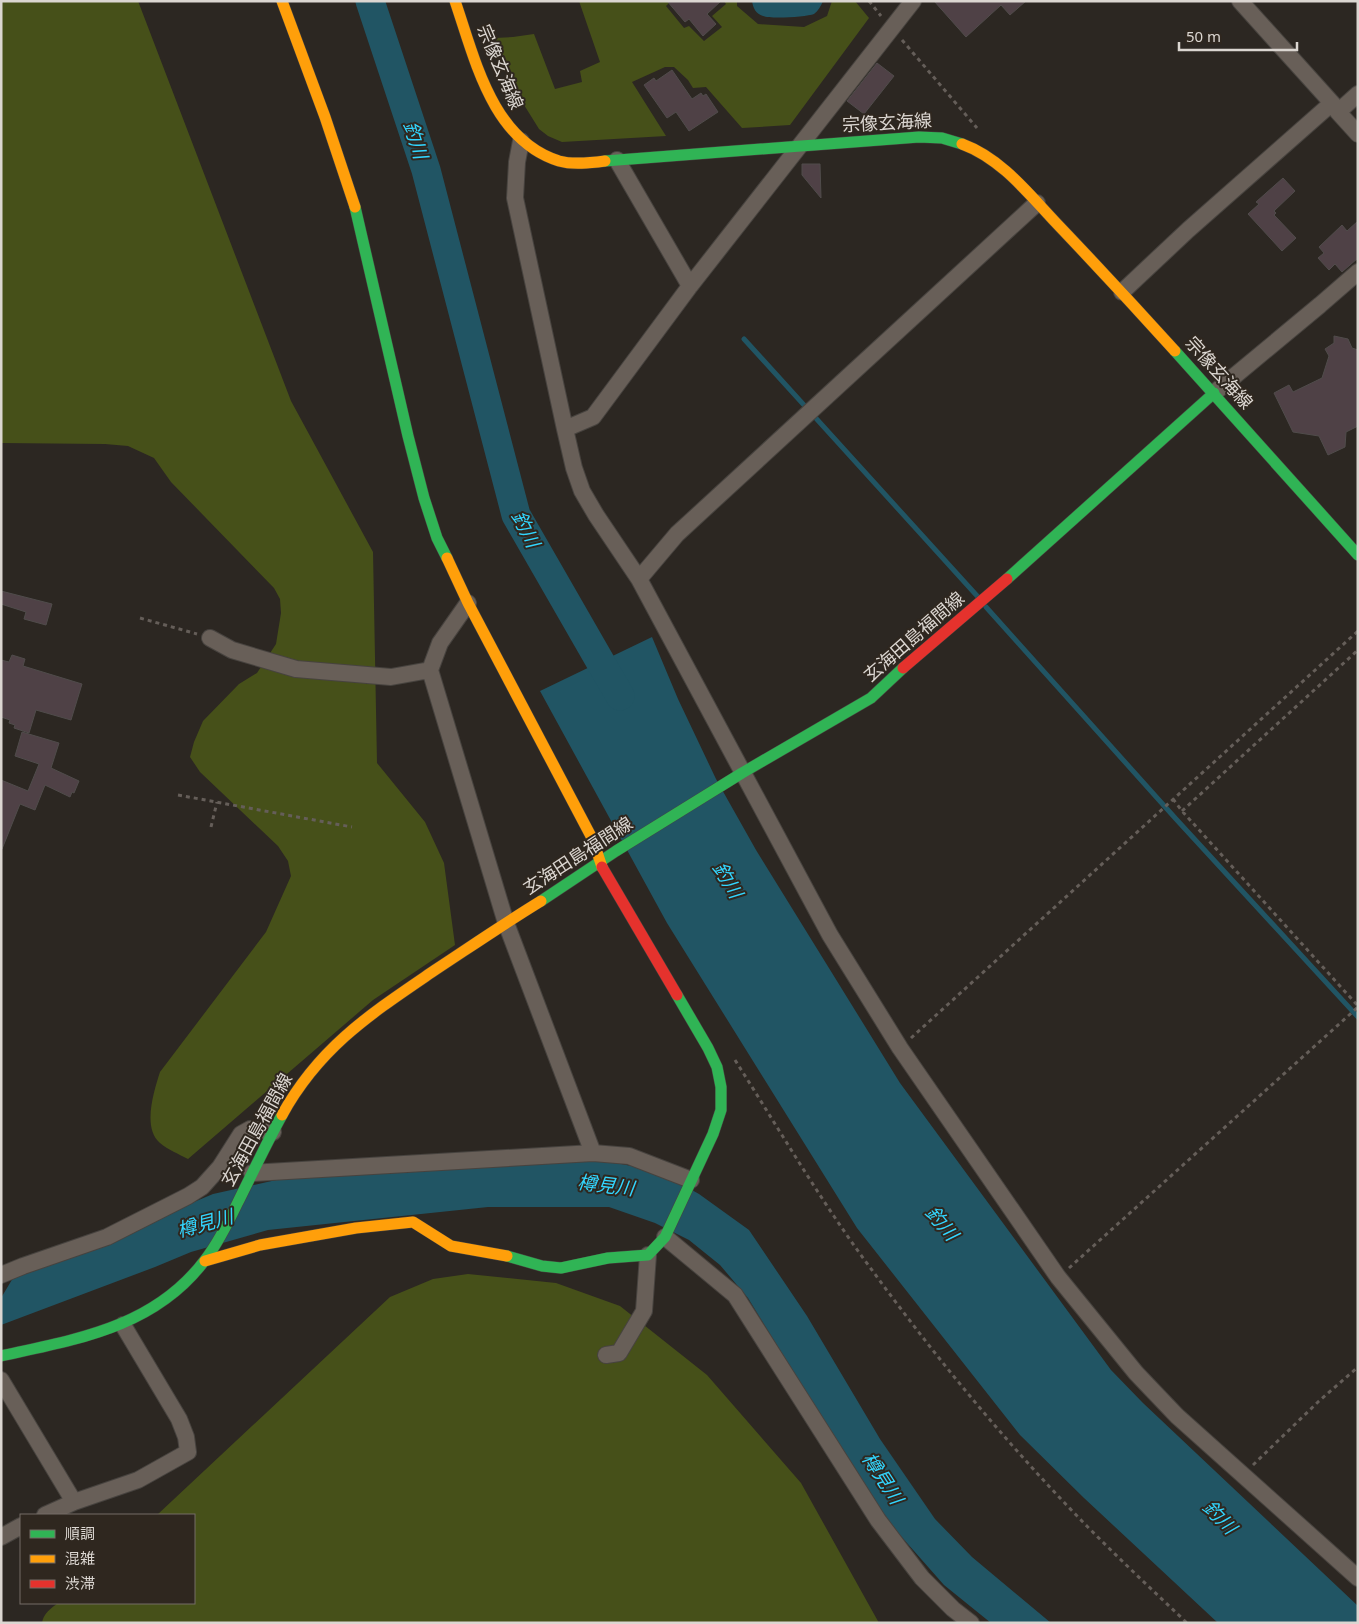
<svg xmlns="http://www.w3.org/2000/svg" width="1359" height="1624" font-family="'Noto Sans','Noto Sans JP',sans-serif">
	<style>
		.forest { fill: #465019 }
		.water { fill: #215564 }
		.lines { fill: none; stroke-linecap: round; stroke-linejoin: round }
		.stream { stroke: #215564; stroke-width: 5 }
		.river { stroke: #215564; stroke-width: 29 }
		.building { fill: #4f4146; stroke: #504c4b }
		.street-casing { stroke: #47433f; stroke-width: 18 }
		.fast-casing { stroke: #47433f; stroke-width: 12 }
		.slow-casing { stroke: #47433f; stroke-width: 12 }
		.jam-casing { stroke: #47433f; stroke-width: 12 }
		.path { stroke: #655e59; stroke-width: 3; stroke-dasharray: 4 4; stroke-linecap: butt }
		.street { stroke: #685f58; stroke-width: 16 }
		.fast { stroke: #30b455; stroke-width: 11 }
		.slow { stroke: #ff9f0a; stroke-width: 11 }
		.jam { stroke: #e5322d; stroke-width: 11 }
		.labels { text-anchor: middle; stroke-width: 4; stroke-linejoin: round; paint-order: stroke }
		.street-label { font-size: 18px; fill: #dbd6d1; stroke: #2f271f }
		.water-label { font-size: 19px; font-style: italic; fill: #32d6ff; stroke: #2f271f }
	</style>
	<rect width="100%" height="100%" fill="#2c2722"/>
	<path class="forest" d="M1 1H138L291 401 373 552 377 763 425 822 444 863 455 945 373 1000 188 1159C179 1154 168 1150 160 1143 142 1128 154 1091 160 1072L266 932 291 876 288 861 278 846 200 772 190 757 194 742 203 721 239 684 257 673 276 644 281 613 280 599 274 588 171 482 154 458 128 446 105 444 1 443Z
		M579 1H671L666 6 684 28 689 26 704 41 722 27 712 16 726 4 724 1H737V6L758 24 804 27 827 16 832 1H855L869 18 790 125 742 128 706 87 693 88 688 80 674 67H665L632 82 666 136 562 142 548 136 539 129 516 92 495 38 513 37 534 34 555 89 582 82 580 71 600 62Z
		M468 1274 556 1283 620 1306 707 1375 801 1483 879 1623H42C43 1614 51 1608 58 1603H194V1515H157L390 1297 433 1279Z"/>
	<path class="water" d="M752 1H823C821 6 818 11 814 14 807 17 770 19 763 16 756 14 753 8 752 1Z
		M652 637 678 699 716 779 756 850 900 1083 1111 1370 1143 1403 1358 1606V1623H1218L1084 1498 1020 1435 857 1228 667 923 540 691Z
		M594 1161 616 1163 642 1168 674 1180 699 1194 749 1230 807 1316 880 1439 935 1519 972 1557 1051 1623H991L944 1585 877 1509 748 1298 720 1265 689 1240 655 1223 609 1207H488L268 1230 191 1252 155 1267 1 1325V1298L13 1278 213 1194 276 1180 546 1162Z"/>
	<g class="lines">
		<path class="stream" d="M744 339 979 598
			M986 607 1176 819 1358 1017"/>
		<path class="river" d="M370 1 426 170 516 515 620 696"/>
	</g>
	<path class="building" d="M667 1H721L707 14 716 24 703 36 689 19 685 22Z
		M934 1H1026L1010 15 1001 5 966 37Z
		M877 63 894 76 864 114 847 101Z
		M672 70 692 99 701 93 703 96 706 94 718 112 689 131 676 112 667 118 644 85 654 78 656 81Z
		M802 164H820L821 198 802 175Z
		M1283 178 1295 191 1274 211 1276 213 1274 215 1296 238 1282 251 1248 214 1259 204 1256 202Z
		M1358 221V258L1342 272 1335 264 1329 270 1318 258 1324 253 1319 247 1342 225 1347 231Z
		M1334 336 1348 339 1352 348 1358 350V426L1346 432 1345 447 1328 455 1319 436 1293 432 1274 393 1289 385 1293 392 1322 378 1329 356 1325 349 1334 343Z
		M1 591 52 604 46 625 24 619 26 612 1 604Z
		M12 655 25 659 23 666 82 684 71 720 36 710 29 733 14 728 15 725 9 723 10 720 1 717V660L9 662Z
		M22 732 59 743 51 768 79 781 74 793 72 792 70 797 45 785 35 810 20 804 2 849 1 780 28 791 39 764 15 756Z"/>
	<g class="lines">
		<g class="street-casing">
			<path id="street" d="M1240 1 1332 103 1338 112 1358 134
				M1338 112 1358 94
				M521 141 517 162 515 198 565 429 574 468 582 491 596 515 639 579 830 935 900 1048 1058 1277 1136 1373 1177 1416 1358 1578
				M617 160 690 286
				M1122 292 1188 230 1332 103
				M1214 393 1320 305 1358 272
				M565 429 593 417 690 286 913 1
				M639 579 677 534 1037 203
				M468 603 440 643 430 670 506 923 593 1153
				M210 638 232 650 296 669 391 677 430 670
				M252 1173 593 1153 629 1156 691 1180
				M665 1237 735 1295 878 1520 922 1578 953 1609 971 1623
				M1 1275 23 1266 107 1237 188 1196 202 1187 220 1167 241 1134 250 1129 273 1132
				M606 1355 619 1353 644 1311 648 1255
				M1 1380 74 1502 45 1515
				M74 1502 138 1480 188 1452 186 1437 179 1419 123 1325
				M1 1537 21 1526"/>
		</g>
		<g class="fast-casing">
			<path id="fast" d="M605 161 919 137 942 138 962 144
				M355 207 408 436 424 498 437 538 447 558
				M1175 351 1358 555
				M1007 579 1214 393
				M541 901 616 851 742 773 871 698 903 668
				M507 1256 542 1266 561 1268 608 1258 648 1255 665 1237 713 1134 721 1110V1087L717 1067 708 1048 677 995
				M1 1356C78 1339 155 1327 205 1260 218 1243 228 1223 237 1204 252 1174 266 1144 282 1115"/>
		</g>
		<g class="slow-casing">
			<path id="slow" d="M282 1 325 117 355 207
				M455 1C475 59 492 140 559 161 573 165 590 163 605 161
				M962 144C1003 159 1031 197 1060 227 1099 268 1137 309 1175 351
				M447 558 468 603 593 840 602 867
				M282 1115C320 1046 372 1013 435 970 470 947 505 923 541 901
				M205 1261 260 1245 356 1228 413 1222 451 1246 507 1256"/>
		</g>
		<g class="jam-casing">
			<path id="jam" d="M903 668 1007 579
				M602 867 677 995"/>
		</g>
		<path class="path" d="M869 1 881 16
			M902 40 977 128
			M140 618 197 634
			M178 795 352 827
			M1173 799 1182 811 1358 1006
			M1182 811 1358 650
			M211 827 217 802
			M911 1038 1358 631
			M735 1060C779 1129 820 1200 869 1266 928 1347 992 1426 1061 1499 1101 1542 1144 1582 1187 1623
			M1069 1268 1358 1007
			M1253 1465 1319 1401 1358 1367"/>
		<use href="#street" class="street"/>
		<use href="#fast" class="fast"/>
		<use href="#slow" class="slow"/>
		<use href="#jam" class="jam"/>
	</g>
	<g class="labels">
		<g class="street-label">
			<text transform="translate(500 67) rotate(67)" y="6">宗像玄海線</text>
			<text transform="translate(887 123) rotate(-3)" y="6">宗像玄海線</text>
			<text transform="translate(1219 373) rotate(48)" y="6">宗像玄海線</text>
			<text transform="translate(914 637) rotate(-41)" y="6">玄海田島福間線</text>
			<text transform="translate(578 856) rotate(-33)" y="6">玄海田島福間線</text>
			<text transform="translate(257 1130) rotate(-61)" y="6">玄海田島福間線</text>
		</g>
		<g class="water-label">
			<text transform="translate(416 140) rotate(72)" y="7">釣川</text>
			<text transform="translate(526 529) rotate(63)" y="7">釣川</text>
			<text transform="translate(728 880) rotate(59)" y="7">釣川</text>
			<text transform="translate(606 1185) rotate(7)" y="7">樽見川</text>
			<text transform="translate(205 1223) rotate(-15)" y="7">樽見川</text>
			<text transform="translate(942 1223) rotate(50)" y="7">釣川</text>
			<text transform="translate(883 1478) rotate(57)" y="7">樽見川</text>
			<text transform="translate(1220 1517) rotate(46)" y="7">釣川</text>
		</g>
	</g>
	<rect width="1359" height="1624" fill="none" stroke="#dbd6d1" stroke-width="5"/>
	<rect x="20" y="1514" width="175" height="90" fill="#2f271f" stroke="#746d66"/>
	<rect x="30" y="1530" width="25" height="8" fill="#30b455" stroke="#746d66"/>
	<text x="65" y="1539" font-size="15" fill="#dbd6d1">順調</text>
	<rect x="30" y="1555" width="25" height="8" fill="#ff9f0a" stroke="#746d66"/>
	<text x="65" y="1564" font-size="15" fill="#dbd6d1">混雑</text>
	<rect x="30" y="1580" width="25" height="8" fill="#e5322d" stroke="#746d66"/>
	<text x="65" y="1589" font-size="15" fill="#dbd6d1">渋滞</text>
	<path d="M1179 42v8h118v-8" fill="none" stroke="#dbd6d1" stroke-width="2.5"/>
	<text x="1186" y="42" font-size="15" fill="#dbd6d1" stroke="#2f271f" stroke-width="4" paint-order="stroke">50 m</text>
</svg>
